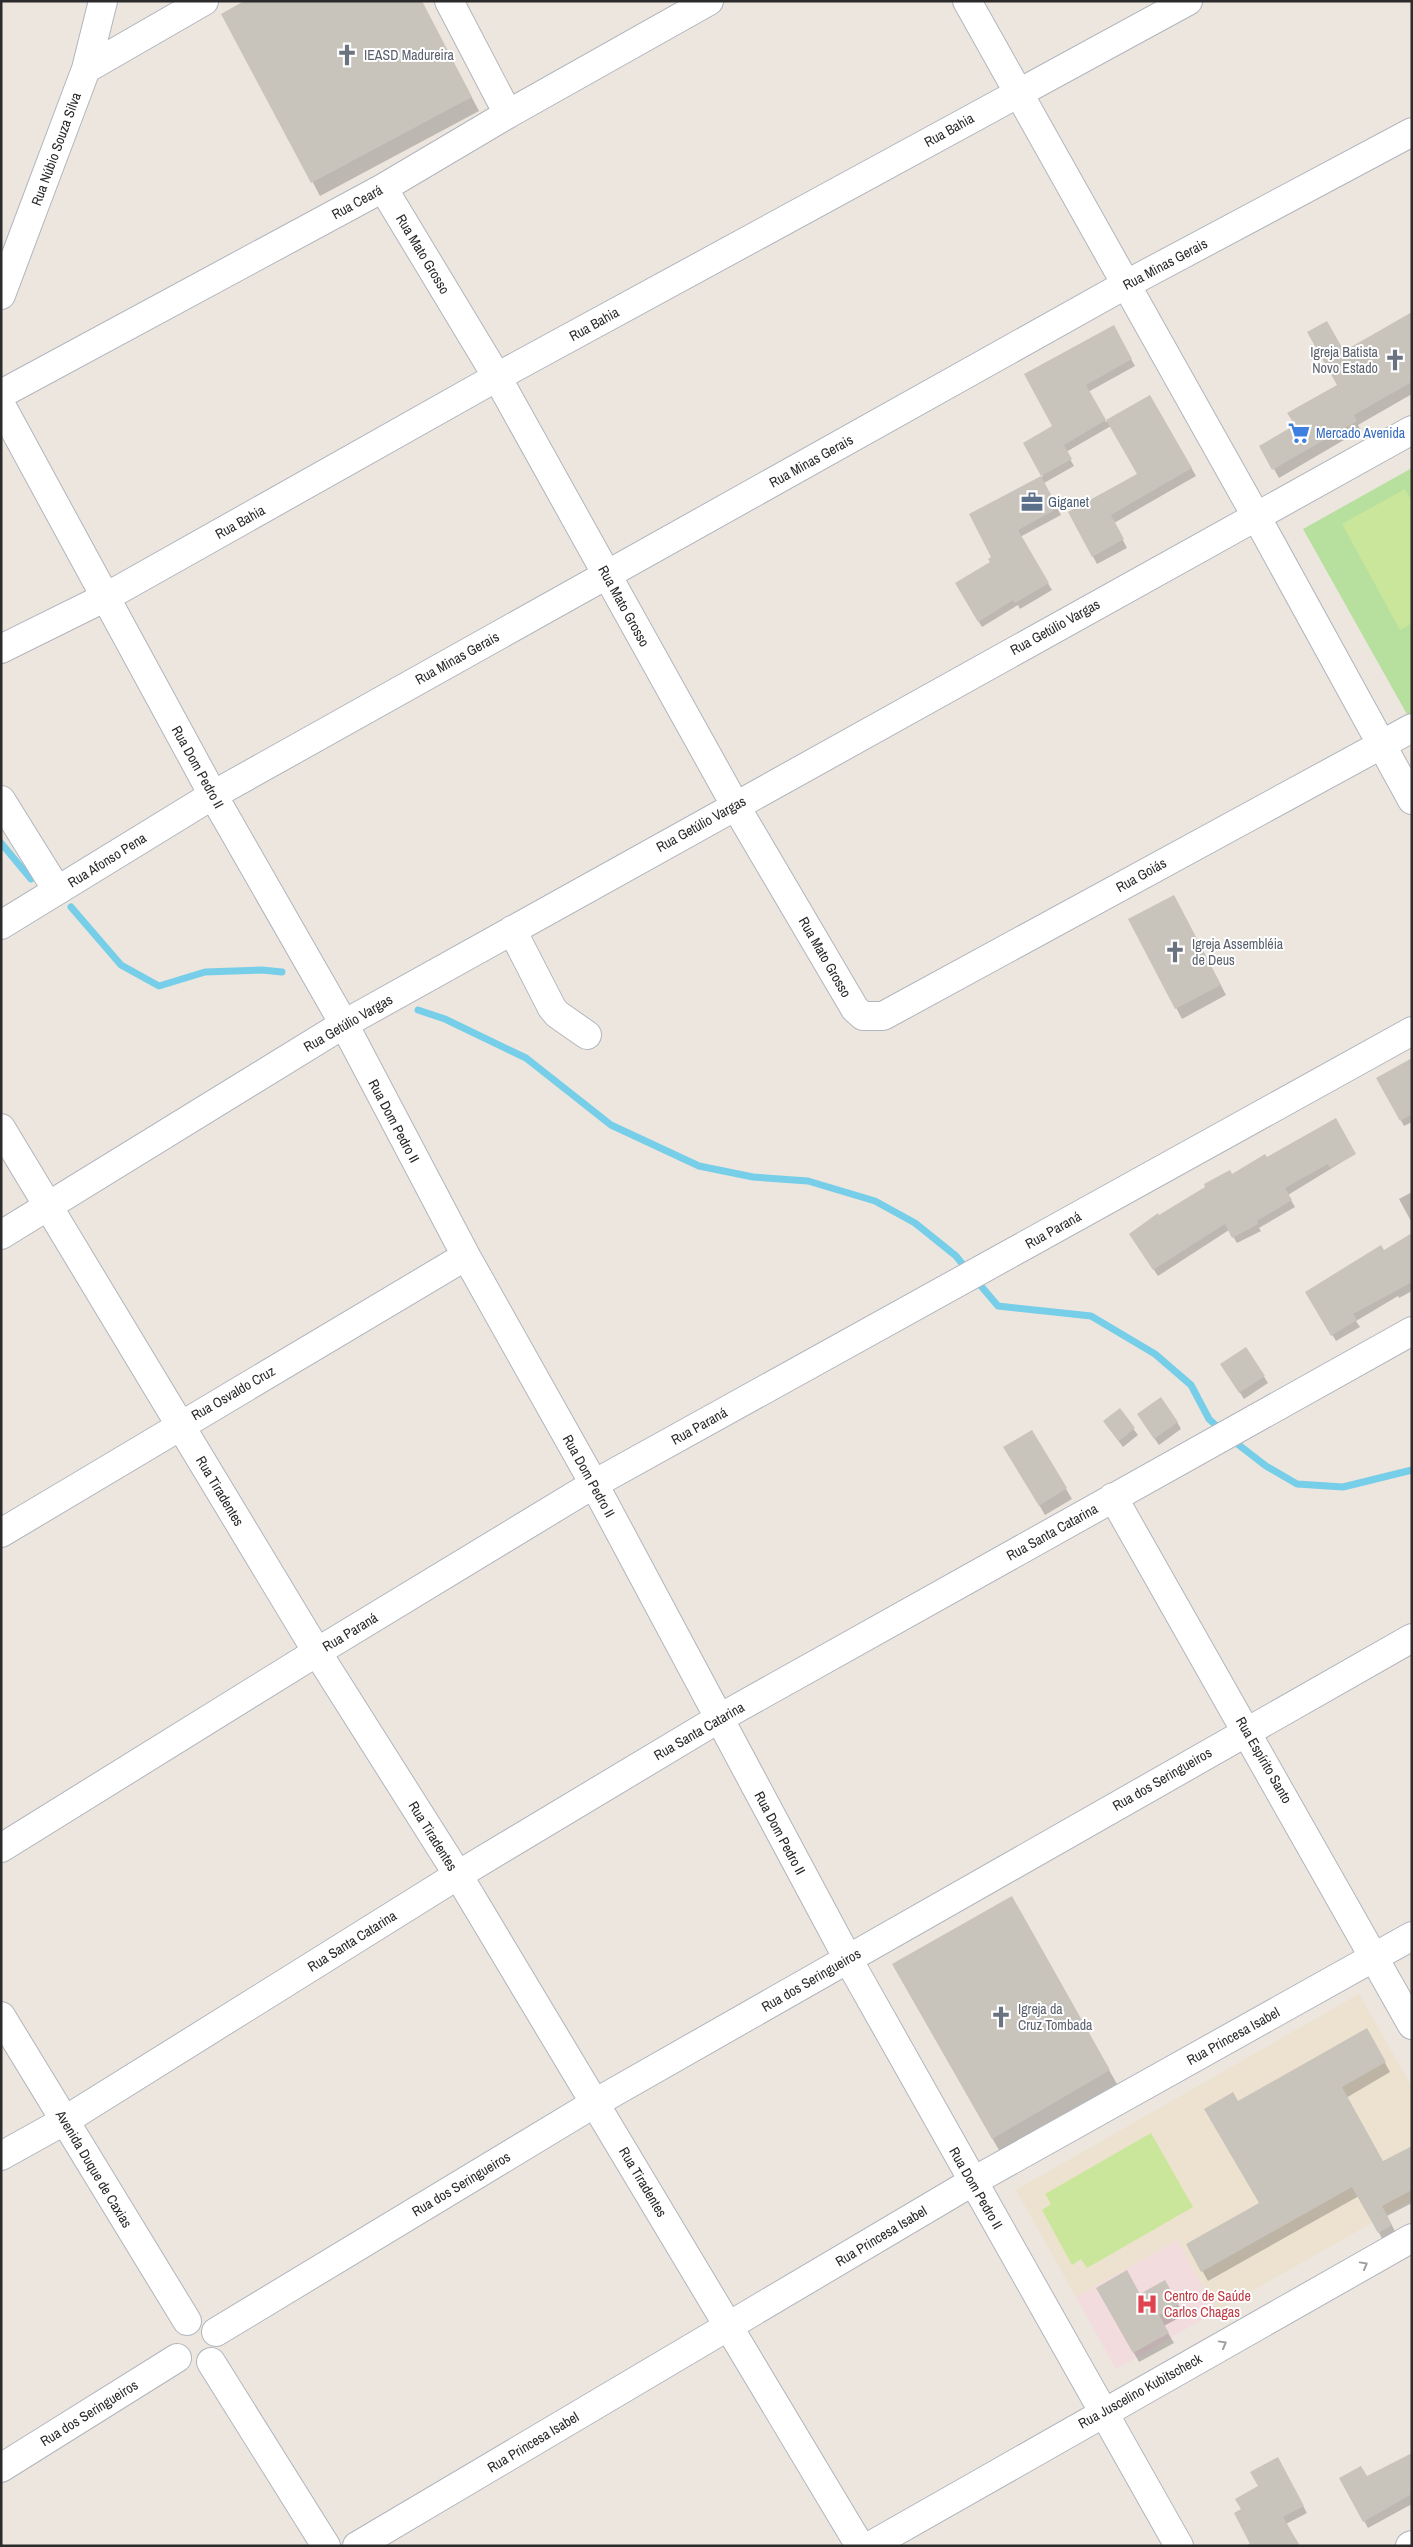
<svg xmlns="http://www.w3.org/2000/svg" width="1413" height="2547" font-family="'Archivo Narrow',sans-serif">
	<style>
		.education { fill: #ede2cf }
		.medical { fill: #f2dcde }
		.green { fill: #b7df9e }
		.pitch { fill: #c9e69a }
		.shadow { fill: #0003 }
		.lines { fill: none; stroke-linecap: round; stroke-linejoin: round }
		.stream { stroke: #77cee8; stroke-width: 7 }
		.building { fill: #c8c4bc }
		.minor-casing { stroke: #b1b5be; stroke-width: 30 }
		.minor { stroke: #fff; stroke-width: 28 }
		.oneway { stroke: #a0a0a0 }
		.labels { text-anchor: middle; stroke-width: 4; stroke-linejoin: round; paint-order: stroke }
		.worship-label { font-size: 14px; fill: #5b616d; stroke: #fff; text-anchor: start }
		.street-label { font-size: 14px; fill: #2b2b2b; stroke: #fff }
		.shop-label { font-size: 14px; fill: #366cbe; stroke: #fff; text-anchor: start }
		.service-label { font-size: 14px; fill: #4e5e75; stroke: #fff; text-anchor: start }
		.health-label { font-size: 14px; fill: #be3a42; stroke: #fff; text-anchor: start }
	</style>
	<rect width="100%" height="100%" fill="#ece6de"/>
	<path class="education" d="M1359 1994 1412 2087V2200L1217 2311 1177 2240 1076 2297 1016 2190Z"/>
	<path class="medical" d="M1177 2240 1217 2311 1116 2369 1076 2297Z"/>
	<path class="green" d="M1412 468V714L1408 716 1303 529Z"/>
	<path class="pitch" d="M1405 489 1412 501V623L1400 630 1342 524Z
		M1151 2133 1193 2207 1087 2268 1081 2259 1072 2265 1042 2210 1051 2204 1045 2194Z"/>
	<path class="shadow" d="M421 1 479 111 320 196 223 14Z
		M1412 314V394L1358 425 1361 430 1279 478 1261 446 1296 426 1338 385 1343 352Z
		M1113 327 1135 366 1088 392 1106 422 1150 396 1196 476 1114 523 1127 548 1097 564 1069 512 1139 475 1111 426 1066 452 1074 466 1044 483 1061 515 1020 537 1052 590 1020 609 1018 605 982 627 956 583 992 562 993 557 971 515 1043 476 1025 443 1054 427Z
		M1180 907 1226 995 1182 1019 1130 920Z
		M1412 1059V1122L1404 1126 1378 1078Z
		M1355 1154 1288 1195 1295 1207 1259 1228 1261 1231 1237 1243 1229 1230 1158 1276 1134 1240 1159 1217 1266 1159Z
		M1412 1192V1223L1399 1199Z
		M1383 1252 1412 1269V1291L1399 1298 1398 1296 1356 1321 1360 1327 1336 1341 1307 1292Z
		M1246 1348 1268 1383 1244 1399 1226 1371Z
		M1119 1410 1138 1435 1123 1447 1104 1422Z
		M1142 1421 1177 1422 1181 1429 1159 1445Z
		M1032 1431 1072 1499 1045 1515 1005 1447Z
		M1011 1898 1117 2084 1000 2152 894 1965Z
		M1367 2030 1390 2072 1346 2098 1383 2163 1412 2147V2203L1387 2216 1397 2235 1384 2242 1359 2196 1208 2281 1188 2245 1260 2204 1238 2103Z
		M1165 2281 1184 2315 1164 2326 1174 2343 1139 2362 1098 2288 1140 2295Z
		M1412 2454V2504L1368 2528 1341 2479 1366 2478Z
		M1277 2459 1307 2513 1286 2524 1298 2546H1246L1251 2543 1242 2510Z"/>
	<g class="lines">
		<path class="stream" d="M1 843 31 879
			M71 907 121 965 159 986 205 972 262 970 282 972
			M418 1010 445 1019 526 1058 611 1125 699 1166 753 1177 808 1181 875 1201 915 1223 956 1256 968 1271
			M975 1279 998 1306 1091 1316 1155 1354 1191 1385 1209 1419 1221 1430
			M1231 1439 1266 1466 1297 1484 1343 1487 1412 1470"/>
	</g>
	<path class="building" d="M244 1H422L472 97 311 183 221 14Z
		M1412 312V382L1354 415 1357 421 1272 470 1259 446 1295 425 1287 413 1337 385 1307 332 1327 321 1344 351Z
		M1114 325 1132 359 1086 385 1106 420 1064 445 1072 459 1041 476 1023 443 1052 426 1024 374Z
		M1150 395 1192 468 1111 515 1124 539 1092 557 1068 512 1137 474 1106 420Z
		M1041 476 1058 508 1018 530 1049 583 1015 603 1013 600 978 622 955 583 990 562 988 559 991 557 969 514Z
		M1174 895 1221 985 1175 1009 1128 919Z
		M1412 1058V1114L1400 1121 1376 1078Z
		M1336 1118 1356 1154 1330 1168 1328 1164 1285 1188 1292 1200 1257 1221 1258 1224 1232 1238 1225 1224 1153 1270 1129 1234 1158 1213 1159 1215 1205 1187 1204 1184 1230 1170 1232 1174 1265 1154 1267 1157Z
		M1412 1233V1282L1353 1314 1357 1320 1331 1336 1305 1292 1381 1245 1384 1250Z
		M1246 1347 1265 1376 1239 1393 1220 1364Z
		M1161 1397 1178 1422 1154 1439 1137 1414Z
		M1120 1408 1135 1428 1119 1441 1103 1421Z
		M1032 1430 1067 1488 1039 1506 1003 1447Z
		M1012 1896 1110 2070 992 2139 892 1964Z
		M1367 2028 1386 2062 1342 2087 1383 2161 1412 2146V2190L1382 2206 1392 2225 1378 2233 1352 2187 1201 2272 1186 2244 1259 2203 1204 2109 1233 2092 1238 2101Z
		M1127 2270 1140 2294 1165 2280 1179 2304 1159 2315 1169 2333 1133 2353 1096 2288Z
		M1412 2453V2494L1363 2522 1339 2478 1361 2466 1367 2476Z
		M1278 2457 1304 2506 1283 2517 1300 2546H1251L1234 2513 1241 2509 1235 2499 1258 2486 1250 2472Z"/>
	<g class="lines">
		<g class="minor-casing">
			<path id="minor" d="M449 1 508 114
				M967 1 1256 516 1412 800
				M86 69 204 1
				M383 188 497 377 735 805 855 1009 863 1016H883L1412 728
				M1 295 86 69 103 1
				M1 394 383 188 508 114 709 1
				M1 405 213 795 344 1024 466 1256 594 1484 848 1959 1179 2546
				M1 649 106 597 497 377 1188 1
				M1 800 57 890
				M1 925 213 795 1125 285 1412 132
				M512 930 552 1008 557 1014 587 1035
				M1 1128 317 1652 458 1875 860 2546
				M1 1235 344 1024 1412 430
				M1113 1497 1412 2025
				M1 1533 466 1256
				M1 1848 317 1652 594 1484 1412 1031
				M1 2016 187 2321
				M1 2156 64 2121 458 1875 718 1719 1412 1331
				M216 2332 595 2103 1412 1638
				M211 2362 326 2546
				M1 2468 177 2358
				M357 2546 972 2182 1412 1936
				M870 2546 1412 2238
				M1410 2546 1412 2545"/>
		</g>
		<use href="#minor" class="minor"/>
	</g>
	<defs><path id="oneway-chevron" d="M-2-3.5L2.5 0L-2 3.5" fill="none" stroke-width="1.6" stroke-linecap="round" stroke-linejoin="round" transform="scale(1.25)"/></defs>
	<g class="oneway">
		<use href="#oneway-chevron" transform="translate(1364 2265) rotate(-29)"/>
		<use href="#oneway-chevron" transform="translate(1223 2344) rotate(-29)"/>
	</g>
	<defs>
		<g id="church-bare" transform="scale(1.725)"><path d="M-1.2-6h2.4v3.5h3.3v2.4h-3.3V6h-2.4V-.1h-3.3v-2.4h3.3Z" fill="#6b7280" stroke="#fff" stroke-width="2.5" paint-order="stroke"/></g>
		<g id="supermarket-bare" transform="scale(1.725)"><path d="M-6-5.5h2.5l.6 2H6L4.5 2H-2.5L-4.4-4H-6ZM-1.5 3.2a1.3 1.3 0 1 0 .1 0ZM3 3.2a1.3 1.3 0 1 0 .1 0Z" fill="#3f7fe0" stroke="#fff" stroke-width="2.5" paint-order="stroke"/></g>
		<g id="office-bare" transform="scale(1.725)"><path d="M-6-3h4V-5.5h4V-3h4V5H-6ZM-1-4.5V-3h2v-1.5ZM-6 0V1H6V0Z" fill="#5c6f8a" stroke="#fff" stroke-width="2.5" paint-order="stroke"/></g>
		<g id="hospital-bare" transform="scale(1.725)"><path d="M-5-5h3v3.5h4V-5h3V5h-3V1.5h-4V5h-3Z" fill="#e0444e" stroke="#fff" stroke-width="2.5" paint-order="stroke"/></g>
	</defs>
	<g fill-rule="evenodd">
		<use href="#church-bare" x="347" y="55"/>
		<use href="#church-bare" x="1395" y="360"/>
		<use href="#supermarket-bare" x="1299" y="433"/>
		<use href="#office-bare" x="1032" y="502"/>
		<use href="#church-bare" x="1175" y="952"/>
		<use href="#church-bare" x="1001" y="2017"/>
		<use href="#hospital-bare" x="1147" y="2304"/>
	</g>
	<g class="labels">
		<g class="worship-label">
			<text x="364" y="60">IEASD Madureira</text>
			<text x="1378" y="357" text-anchor="end">Igreja Batista<tspan x="1378" dy="16">Novo Estado</tspan></text>
			<text x="1192" y="949">Igreja Assembléia<tspan x="1192" dy="16">de Deus</tspan></text>
			<text x="1018" y="2014">Igreja da<tspan x="1018" dy="16">Cruz Tombada</tspan></text>
		</g>
		<g class="street-label">
			<text transform="translate(949 130) rotate(-29)" y="5">Rua Bahia</text>
			<text transform="translate(56 149) rotate(-70)" y="5">Rua Núbio Souza Silva</text>
			<text transform="translate(357 202) rotate(-29)" y="5">Rua Ceará</text>
			<text transform="translate(423 254) rotate(59)" y="5">Rua Mato Grosso</text>
			<text transform="translate(1165 264) rotate(-28)" y="5">Rua Minas Gerais</text>
			<text transform="translate(594 324) rotate(-29)" y="5">Rua Bahia</text>
			<text transform="translate(811 461) rotate(-29)" y="5">Rua Minas Gerais</text>
			<text transform="translate(240 522) rotate(-29)" y="5">Rua Bahia</text>
			<text transform="translate(624 606) rotate(61)" y="5">Rua Mato Grosso</text>
			<text transform="translate(1055 627) rotate(-29)" y="5">Rua Getúlio Vargas</text>
			<text transform="translate(457 658) rotate(-29)" y="5">Rua Minas Gerais</text>
			<text transform="translate(198 767) rotate(61)" y="5">Rua Dom Pedro II</text>
			<text transform="translate(701 824) rotate(-29)" y="5">Rua Getúlio Vargas</text>
			<text transform="translate(107 860) rotate(-32)" y="5">Rua Afonso Pena</text>
			<text transform="translate(1141 875) rotate(-29)" y="5">Rua Goiás</text>
			<text transform="translate(825 957) rotate(60)" y="5">Rua Mato Grosso</text>
			<text transform="translate(348 1023) rotate(-30)" y="5">Rua Getúlio Vargas</text>
			<text transform="translate(394 1121) rotate(62)" y="5">Rua Dom Pedro II</text>
			<text transform="translate(1053 1230) rotate(-29)" y="5">Rua Paraná</text>
			<text transform="translate(233 1393) rotate(-30)" y="5">Rua Osvaldo Cruz</text>
			<text transform="translate(699 1426) rotate(-29)" y="5">Rua Paraná</text>
			<text transform="translate(589 1476) rotate(61)" y="5">Rua Dom Pedro II</text>
			<text transform="translate(220 1491) rotate(59)" y="5">Rua Tiradentes</text>
			<text transform="translate(1052 1532) rotate(-29)" y="5">Rua Santa Catarina</text>
			<text transform="translate(350 1632) rotate(-31)" y="5">Rua Paraná</text>
			<text transform="translate(699 1731) rotate(-30)" y="5">Rua Santa Catarina</text>
			<text transform="translate(1264 1760) rotate(60)" y="5">Rua Espírito Santo</text>
			<text transform="translate(1162 1779) rotate(-30)" y="5">Rua dos Seringueiros</text>
			<text transform="translate(780 1833) rotate(62)" y="5">Rua Dom Pedro II</text>
			<text transform="translate(433 1836) rotate(58)" y="5">Rua Tiradentes</text>
			<text transform="translate(352 1941) rotate(-32)" y="5">Rua Santa Catarina</text>
			<text transform="translate(811 1980) rotate(-30)" y="5">Rua dos Seringueiros</text>
			<text transform="translate(1233 2036) rotate(-29)" y="5">Rua Princesa Isabel</text>
			<text transform="translate(94 2169) rotate(59)" y="5">Avenida Duque de Caxias</text>
			<text transform="translate(643 2182) rotate(59)" y="5">Rua Tiradentes</text>
			<text transform="translate(461 2184) rotate(-31)" y="5">Rua dos Seringueiros</text>
			<text transform="translate(976 2188) rotate(60)" y="5">Rua Dom Pedro II</text>
			<text transform="translate(881 2236) rotate(-31)" y="5">Rua Princesa Isabel</text>
			<text transform="translate(1140 2391) rotate(-29)" y="5">Rua Juscelino Kubitscheck</text>
			<text transform="translate(89 2413) rotate(-32)" y="5">Rua dos Seringueiros</text>
			<text transform="translate(533 2442) rotate(-31)" y="5">Rua Princesa Isabel</text>
		</g>
		<g class="shop-label">
			<text x="1316" y="438">Mercado Avenida</text>
		</g>
		<g class="service-label">
			<text x="1048" y="507">Giganet</text>
		</g>
		<g class="health-label">
			<text x="1164" y="2301">Centro de Saúde<tspan x="1164" dy="16">Carlos Chagas</tspan></text>
		</g>
	</g>
	<rect width="1413" height="2547" fill="none" stroke="#2b2b2b" stroke-width="5"/>
</svg>
